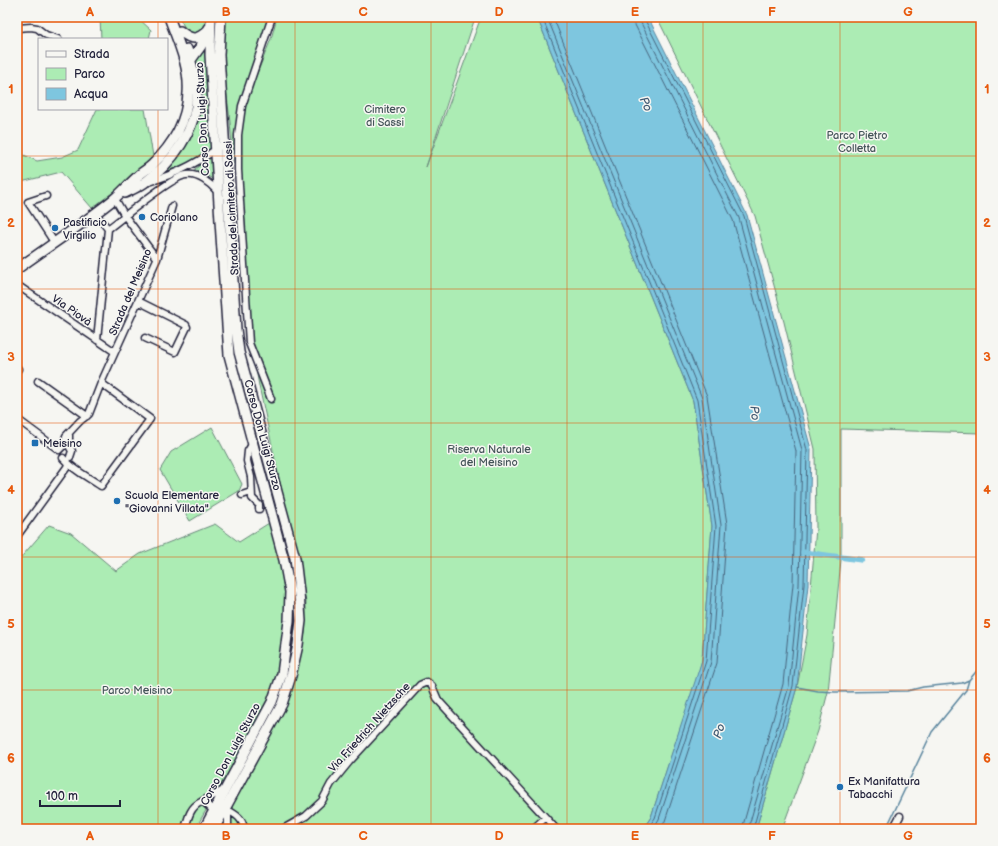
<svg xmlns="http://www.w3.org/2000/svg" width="998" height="846" font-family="'Balsamiq Sans',sans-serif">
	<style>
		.green { fill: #acecb4; stroke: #678778 }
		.water { fill: #7ec6df; stroke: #59849d }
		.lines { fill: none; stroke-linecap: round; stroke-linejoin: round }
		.shore { stroke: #47647d; stroke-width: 1 }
		.stream { stroke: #59849d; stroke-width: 1.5 }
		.canal { stroke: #7ec6df; stroke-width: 5.5 }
		.street-casing { stroke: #22223b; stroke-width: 9 }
		.primary-casing { stroke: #22223b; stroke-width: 12 }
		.street { stroke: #f6f6f2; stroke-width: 6 }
		.primary { stroke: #f6f6f2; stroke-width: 9 }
		.grid { fill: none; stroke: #e8590c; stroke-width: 1; stroke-opacity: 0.55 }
		.poi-dot { fill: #1f6fb2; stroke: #f6f6f2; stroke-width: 1.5 }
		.labels { text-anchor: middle; stroke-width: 3; stroke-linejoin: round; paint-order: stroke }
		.park-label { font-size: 11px; fill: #445459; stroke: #f6f6f2 }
		.street-label { font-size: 11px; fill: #22223b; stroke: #f6f6f2 }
		.poi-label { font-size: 11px; fill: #22223b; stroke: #f6f6f2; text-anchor: start }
		.water-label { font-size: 12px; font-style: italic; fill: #425b74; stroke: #f6f6f2 }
		.neatline { fill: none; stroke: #e8590c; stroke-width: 1.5 }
		.grid-label { font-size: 13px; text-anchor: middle; font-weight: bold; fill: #e8590c }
	</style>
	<rect width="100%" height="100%" fill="#f6f6f2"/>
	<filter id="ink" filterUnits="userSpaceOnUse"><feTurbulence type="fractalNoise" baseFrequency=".025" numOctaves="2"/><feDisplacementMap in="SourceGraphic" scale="8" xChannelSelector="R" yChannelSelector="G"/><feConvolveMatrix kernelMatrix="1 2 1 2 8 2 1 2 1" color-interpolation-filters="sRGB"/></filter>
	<g filter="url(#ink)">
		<path class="green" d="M100 17H137L151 30 149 39H101Z
			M179 17H207V26L197 35 187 32Z
			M225 17H271L244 106 271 39 277 17H472L475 18 426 167 481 17H537L693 401 712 526 702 660 695 687 686 711 651 817 643 829H220L291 695 305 633 306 602 259 386 251 341 229 112 223 67Z
			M657 17H981V433L841 429V560L828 692 818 731 782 829H756L797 687 807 635 816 528 815 449 784 322 755 216Z
			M206 47 212 148 190 162 165 172C169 165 178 159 182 151 200 124 207 92 195 61L201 55Z
			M97 109H145L153 156 124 184 92 208 61 172 17 183V152L37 161 62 157 78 150Z
			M212 155 214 180 206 175 194 170Z
			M212 427 242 484 239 491 190 521 160 470 171 452Z
			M269 523 278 549 284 577 286 603 282 656 269 703 195 829H17V562L49 525 71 533 116 571 140 554 215 524 239 542Z"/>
		<path class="water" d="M537 17H648L747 215 811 449 808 585 797 687 756 829H643L651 817 702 660 712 526 693 401Z"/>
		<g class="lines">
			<path class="shore" d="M542 17 697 400 716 526 706 661 655 818 647 829
				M547 17 702 398 721 525 711 662 659 819 653 829
				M553 17 707 396 727 524 717 663 665 821 661 829
				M634 17 635 25 733 220 796 451 793 584 783 684 742 829
				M640 17 641 23 739 218 802 450 799 585 789 686 748 829
				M645 17V20L744 216 807 450 804 585 793 686 753 829"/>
			<path class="stream" d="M797 687 818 691 835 692 907 691 923 687 962 683 969 680 981 666
				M886 829 932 732 966 690 969 680"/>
			<path class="canal" d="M803 552 862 560"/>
			<g class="street-casing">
				<path id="street" d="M17 28 31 27 37 28 46 35 58 39
					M149 182C176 174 202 161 224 143
					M46 196 28 202 54 242
					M115 199 125 216 157 259
					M95 213 108 229
					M108 229C121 219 173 176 186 175 198 173 211 184 218 192
					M17 285 115 352
					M138 301 186 325 187 327 175 352 145 338
					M97 340 108 229
					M17 368 18 369
					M38 381 87 416
					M271 399 249 343 238 170V135L242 106 272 17
					M17 419 59 450
					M69 435V446L72 451 70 457
					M253 443 248 451 247 461 251 477 252 498 259 505V509
					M59 450 63 446 66 436 80 421 89 414 101 383 157 259 172 206
					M63 458C73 470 88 477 101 486L150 419 101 383
					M242 495 251 492
					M17 536 67 467 68 464
					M226 809C235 814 243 818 244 829
					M226 809 228 816V829
					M213 810 205 803 201 802 224 790
					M185 829C188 818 190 807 201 802
					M283 829 306 816 322 801 331 784 349 762 420 685 427 682 432 686 438 700 556 829
					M533 829 545 818
					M893 829 900 816"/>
			</g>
			<g class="primary-casing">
				<path id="primary" d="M180 31C191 40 197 41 208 30
					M188 64 201 46 209 28
					M125 193C131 190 138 187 144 183 172 164 197 129 197 94 196 78 192 64 187 49
					M17 269C49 246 83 224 114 199 122 192 129 184 138 176 142 172 148 169 152 165 172 146 187 121 188 93 190 67 178 42 169 17
					M204 829 272 702 282 674 289 621 290 592 284 560 229 355 220 221 210 55 211 17
					M214 829 282 704 291 676 298 645 301 621 299 592 295 558 239 352 236 329 219 55 221 17"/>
			</g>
			<use href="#street" class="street"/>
			<use href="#primary" class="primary"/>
		</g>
	</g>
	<path class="grid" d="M158 17V39M295 17V829M431 17V829M567 17V829M703 17V829M840 17V829M158 109V829M17 156H981M17 289H981M17 423H981M17 557H981M17 690H981"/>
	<g class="poi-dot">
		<circle cx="142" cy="217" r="4"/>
		<circle cx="55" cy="228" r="4"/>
		<rect x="31" y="439" width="8" height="8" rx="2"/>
		<circle cx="117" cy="501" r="4"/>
		<circle cx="840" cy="787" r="4"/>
	</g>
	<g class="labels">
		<g class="park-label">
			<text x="385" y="113">Cimitero<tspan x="385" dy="13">di Sassi</tspan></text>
			<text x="857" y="139">Parco Pietro<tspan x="857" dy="13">Colletta</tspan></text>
			<text x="489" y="453">Riserva Naturale<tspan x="489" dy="13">del Meisino</tspan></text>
			<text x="137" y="694">Parco Meisino</text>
		</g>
		<g class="street-label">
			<text transform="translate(202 119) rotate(-93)" y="4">Corso Don Luigi Sturzo</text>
			<text transform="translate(231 208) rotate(-93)" y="4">Strada del cimitero di Sassi</text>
			<text transform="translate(130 292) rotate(-67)" y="4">Strada del Meisino</text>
			<text transform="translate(72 310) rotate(35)" y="4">Via Piovà</text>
			<text transform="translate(263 435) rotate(75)" y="4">Corso Don Luigi Sturzo</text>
			<text transform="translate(369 727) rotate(-48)" y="4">Via Friedrich Nietzsche</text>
			<text transform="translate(230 754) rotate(-62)" y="4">Corso Don Luigi Sturzo</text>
		</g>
		<g class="poi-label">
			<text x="150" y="221">Coriolano</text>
			<text x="63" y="226">Pastificio<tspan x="63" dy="13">Virgilio</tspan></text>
			<text x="43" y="447">Meisino</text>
			<text x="125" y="499">Scuola Elementare<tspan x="125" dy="13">"Giovanni Villata"</tspan></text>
			<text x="848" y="785">Ex Manifattura<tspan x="848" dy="13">Tabacchi</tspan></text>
		</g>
		<g class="water-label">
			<text transform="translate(646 104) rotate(66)" y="4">Po</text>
			<text transform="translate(755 413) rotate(83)" y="4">Po</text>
			<text transform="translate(719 731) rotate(-71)" y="4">Po</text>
		</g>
	</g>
	<rect width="998" height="846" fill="none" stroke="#f6f6f2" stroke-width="44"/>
	<rect x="38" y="38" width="130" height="72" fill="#f6f6f2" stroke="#a1a1a9"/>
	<rect x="46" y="51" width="20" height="6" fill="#f6f6f2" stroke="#a1a1a9"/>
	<text x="74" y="58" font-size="12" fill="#22223b">Strada</text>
	<rect x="46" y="68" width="20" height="12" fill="#acecb4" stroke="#a1a1a9"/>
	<text x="74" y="78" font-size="12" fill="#22223b">Parco</text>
	<rect x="46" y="88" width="20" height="12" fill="#7ec6df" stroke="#a1a1a9"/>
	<text x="74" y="98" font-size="12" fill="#22223b">Acqua</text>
	<path d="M40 800v6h80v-6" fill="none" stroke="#22223b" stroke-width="2"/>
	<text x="46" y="800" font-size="12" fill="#22223b" stroke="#f6f6f2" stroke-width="3" paint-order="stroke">100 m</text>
	<rect x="22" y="22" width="954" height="802" class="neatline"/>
	<g class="grid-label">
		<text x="90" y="16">A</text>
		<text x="226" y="16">B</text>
		<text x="363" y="16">C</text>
		<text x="499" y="16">D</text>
		<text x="635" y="16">E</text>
		<text x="772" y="16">F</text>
		<text x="908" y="16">G</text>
		<text x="11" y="93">1</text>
		<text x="987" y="93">1</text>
		<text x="11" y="227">2</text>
		<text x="987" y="227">2</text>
		<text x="11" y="361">3</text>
		<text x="987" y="361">3</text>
		<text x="11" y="494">4</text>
		<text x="987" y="494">4</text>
		<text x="11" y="628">5</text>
		<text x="987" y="628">5</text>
		<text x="11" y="762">6</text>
		<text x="987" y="762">6</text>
		<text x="90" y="840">A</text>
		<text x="226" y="840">B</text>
		<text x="363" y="840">C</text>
		<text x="499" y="840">D</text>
		<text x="635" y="840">E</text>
		<text x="772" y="840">F</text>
		<text x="908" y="840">G</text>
	</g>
</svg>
